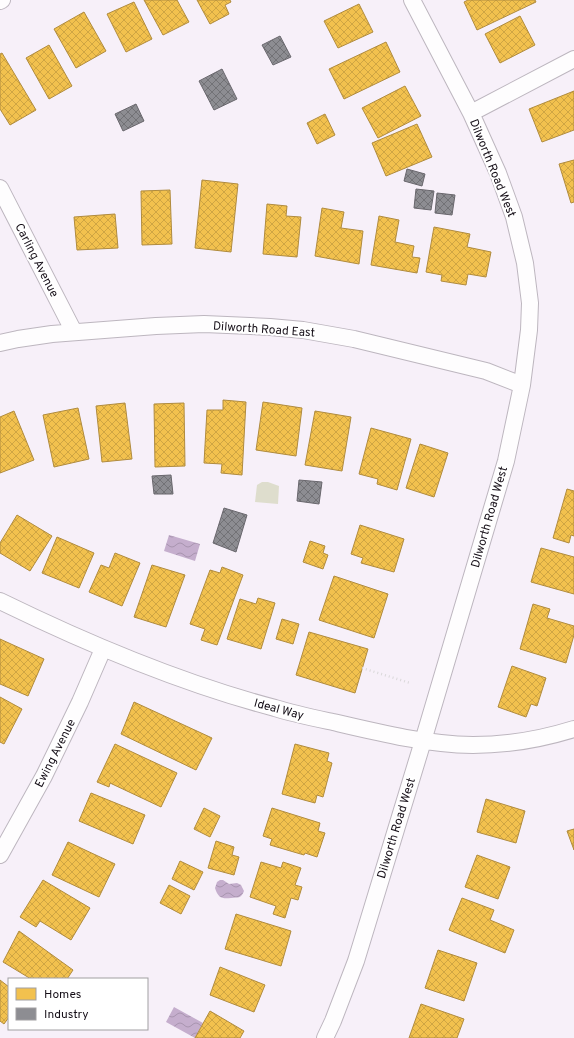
<svg xmlns="http://www.w3.org/2000/svg" width="574" height="1038" font-family="Overpass,sans-serif">
	<style>
		.garden { fill: #deddcd }
		.water { fill: url(#water-waves) }
		.homes { fill: url(#homes-cross-hatch); stroke: #b08b3e }
		.industry { fill: url(#industry-cross-hatch); stroke: #69676d }
		.lines { fill: none; stroke-linecap: round; stroke-linejoin: round }
		.street-casing { stroke: #bdb6bf; stroke-width: 18 }
		.path { stroke: #dad8da; stroke-width: 2.5; stroke-dasharray: 1 3; stroke-linecap: butt }
		.street { stroke: #fefdfe; stroke-width: 16 }
		.labels { text-anchor: middle; stroke-width: 4; stroke-linejoin: round; paint-order: stroke }
		.street-label { font-size: 12px; fill: #150e17; stroke: #fff }
	</style>
	<defs>
		<pattern id="water-waves" width="16" height="10" patternUnits="userSpaceOnUse"><rect width="16" height="10" fill="#c5aecd"/><path d="M0 5q4-4 8 0t8 0" fill="none" stroke="#a894af"/></pattern>
		<pattern id="homes-cross-hatch" width="8" height="8" patternUnits="userSpaceOnUse"><rect width="8" height="8" fill="#f2c14e"/><path d="M0 0l8 8M0 8l8-8" fill="none" stroke="#cfa543"/></pattern>
		<pattern id="industry-cross-hatch" width="8" height="8" patternUnits="userSpaceOnUse"><rect width="8" height="8" fill="#8d8d92"/><path d="M0 0l8 8M0 8l8-8" fill="none" stroke="#727276"/></pattern>
	</defs>
	<rect width="100%" height="100%" fill="#f7f0f9"/>
	<path class="garden" d="M262 482H268L279 486 278 504 255 502 257 485Z"/>
	<path class="water" d="M169 535 200 544 195 561 164 551Z
		M220 880H223L229 884 237 883 241 885 244 891C241 899 238 897 231 898 222 899 218 898 215 888L217 882Z
		M174 1007 203 1023 195 1038 166 1022Z"/>
	<path class="homes" d="M144 0H177L189 22 163 35Z
		M197 0H230L231 2 225 5 229 14 210 24Z
		M468 0H535L536 2 477 30 464 2Z
		M134 2 152 39 126 52 107 14Z
		M359 4 373 32 338 48 324 21Z
		M84 12 106 51 76 68 54 29Z
		M520 16 535 45 500 63 485 34Z
		M386 42 400 72 344 99 329 69Z
		M49 45 72 86 49 99 26 58Z
		M2 53 36 110 10 125 0 109V54Z
		M405 86 421 116 378 138 362 108Z
		M574 91V130L542 142 529 109Z
		M325 114 335 135 317 144 307 123Z
		M417 124 432 157 386 176 372 143Z
		M574 160V202L571 203 559 164Z
		M202 180 238 184 231 252 195 248Z
		M170 190 172 244 142 245 141 191Z
		M267 204 287 206 286 216 301 217 297 257 263 254Z
		M322 208 344 212 341 228 363 231 359 264 315 256Z
		M115 214 118 248 77 250 74 217Z
		M379 216 399 220 395 242 414 246 412 257 420 258 417 273 371 265Z
		M434 227 470 234 467 247 491 252 486 277 468 274 466 285 441 281 442 275 426 272Z
		M223 400 246 402 242 475 221 473 222 464 204 463 207 410H223Z
		M263 402 302 408 296 456 256 450Z
		M125 403 132 459 102 462 96 406Z
		M184 403 185 466 155 467 154 404Z
		M78 408 89 459 54 467 43 415Z
		M14 411 34 460 0 473V417Z
		M315 411 351 417 342 471 305 465Z
		M371 428 411 439 397 490 377 484 378 479 359 474Z
		M420 444 448 453 434 497 406 488Z
		M567 489 574 491V536L571 535 569 543 553 538Z
		M17 515 52 536 30 571 0 553V543Z
		M360 525 404 539 394 572 361 563 363 558 351 554Z
		M57 537 94 553 79 588 42 573Z
		M310 541 325 546 323 553 328 555 323 569 303 562Z
		M541 548 574 557V594L531 582Z
		M115 553 140 563 122 606 89 592 101 565 109 568Z
		M152 565 185 575 166 627 134 617Z
		M222 567 243 575 217 645 201 640 205 629 190 624 210 570 220 573Z
		M334 576 388 594 374 638 319 620Z
		M258 598 275 603 261 649 227 639 240 599 256 604Z
		M533 604 550 609 547 618 574 626V635L566 663 520 649Z
		M282 619 299 624 293 644 276 639Z
		M309 632 368 649 355 693 296 675Z
		M0 639 44 659 28 696 0 684Z
		M512 666 546 678 537 706 531 704 526 717 498 707Z
		M0 697 22 709 4 744 0 742Z
		M134 702 212 738 196 770 121 734Z
		M115 744 177 773 161 807 110 783 109 787 97 782Z
		M295 744 329 753 327 761 332 763 323 797 317 795 315 803 282 794Z
		M91 793 145 815 133 844 79 821Z
		M486 799 525 811 516 843 477 832Z
		M204 808 220 816 210 837 194 829Z
		M272 808 320 823 318 831 325 833 317 857 305 853 304 855 270 845 272 839 263 836Z
		M574 829V850L567 831Z
		M216 841 234 847 232 855 239 857 234 875 208 868Z
		M68 842 115 864 99 897 52 875Z
		M477 855 510 867 498 899 465 887Z
		M180 861 203 872 194 890 172 879Z
		M261 862 281 868 283 862 301 868 295 885 302 887 298 900 291 898 285 918 273 914 276 906 250 897Z
		M43 880 90 908 71 940 40 921 36 927 20 917Z
		M169 885 190 896 181 914 160 903Z
		M462 898 494 910 490 920 514 930 505 953 449 930Z
		M236 914 291 931 281 966 225 949Z
		M19 931 73 970 67 979H31L3 962Z
		M438 950 477 963 464 1001 425 988Z
		M220 967 265 985 254 1012 210 995Z
		M0 980 9 987V1017L4 1024 0 1021Z
		M421 1004 464 1019 457 1038H409Z
		M210 1011 244 1031 240 1038H195Z"/>
	<path class="industry" d="M280 36 291 57 273 65 262 45Z
		M222 69 237 99 214 110 199 81Z
		M136 104 144 121 123 131 115 114Z
		M407 169 425 174 422 186 404 181Z
		M416 189 434 191 431 210 414 208Z
		M437 193 455 195 452 215 435 213Z
		M171 475 173 494H154L152 476Z
		M299 480 322 482 319 504 297 501Z
		M224 508 247 515 236 552 213 543Z"/>
	<g class="lines">
		<g class="street-casing">
			<path id="street" d="M0 1 2 0
				M471 113 574 59
				M0 188 74 332
				M0 343 18 339 52 334 156 326 204 324 270 327 303 330 354 339 486 371 522 385
				M0 601C88 644 180 683 275 708 294 714 314 718 333 722 380 733 425 744 473 745 507 745 542 739 574 729
				M0 855 44 776 80 702 103 649
				M325 1038 333 1021 356 961 423 741 506 461 522 385 529 330 530 303 525 263 514 217 498 173 471 113 412 0"/>
		</g>
		<path class="path" d="M362 668 410 683"/>
		<use href="#street" class="street"/>
	</g>
	<g class="labels">
		<g class="street-label">
			<text transform="translate(493 168) rotate(68)" y="4">Dilworth Road West</text>
			<text transform="translate(37 260) rotate(63)" y="4">Carling Avenue</text>
			<text transform="translate(264 329) rotate(4)" y="4">Dilworth Road East</text>
			<text transform="translate(489 517) rotate(-74)" y="4">Dilworth Road West</text>
			<text transform="translate(279 709) rotate(15)" y="4">Ideal Way</text>
			<text transform="translate(55 753) rotate(-63)" y="4">Ewing Avenue</text>
			<text transform="translate(396 828) rotate(-73)" y="4">Dilworth Road West</text>
		</g>
	</g>
	<rect x="8" y="978" width="140" height="52" fill="#ffffff" stroke="#a19fa2"/>
	<rect x="16" y="988" width="20" height="12" fill="#f2c14e" stroke="#a19fa2"/>
	<text x="44" y="998" font-size="12" fill="#150e17">Homes</text>
	<rect x="16" y="1008" width="20" height="12" fill="#8d8d92" stroke="#a19fa2"/>
	<text x="44" y="1018" font-size="12" fill="#150e17">Industry</text>
</svg>
